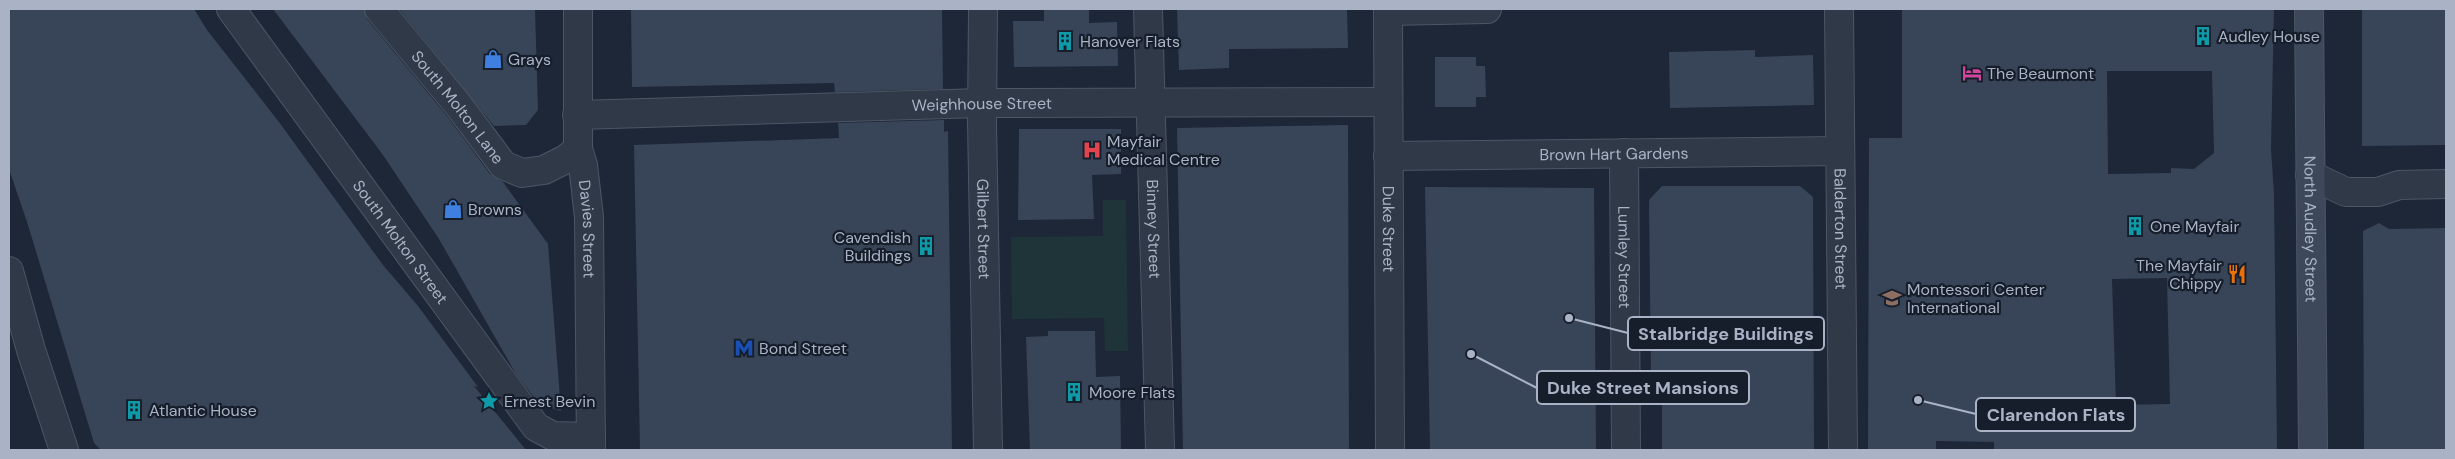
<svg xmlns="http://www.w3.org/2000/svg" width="2455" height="459" font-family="'DM Sans',sans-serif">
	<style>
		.green { fill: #1f3438 }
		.building { fill: #384558; fill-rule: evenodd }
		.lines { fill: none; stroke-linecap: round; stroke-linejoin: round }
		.street-casing { stroke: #4d5665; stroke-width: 30 }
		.secondary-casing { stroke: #4d5665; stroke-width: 30 }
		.street { stroke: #303947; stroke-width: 28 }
		.secondary { stroke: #3e485b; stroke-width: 28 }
		.labels { text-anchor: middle; stroke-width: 4.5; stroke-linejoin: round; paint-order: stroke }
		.poi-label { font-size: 16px; fill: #a9b3c5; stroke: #161e2b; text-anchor: start }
		.street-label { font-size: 16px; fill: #a9b3c5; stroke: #161e2b }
		.leader { fill: none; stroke: #a9b3c5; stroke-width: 2 }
		.callout-dot { fill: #a9b3c5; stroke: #161e2b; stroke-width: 2 }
		.callout { fill: #161e2b; stroke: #a9b3c5; stroke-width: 2 }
		.callout-label { font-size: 18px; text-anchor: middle; font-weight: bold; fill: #a9b3c5 }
	</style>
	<rect width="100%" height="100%" fill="#1d2737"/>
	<path class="green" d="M1103 200H1126L1128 351H1105L1104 318 1012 319 1011 237 1103 236Z"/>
	<path class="building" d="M9 9H194L207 30 279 122 383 265 418 306 478 387 474 386 526 450H101L94 443 28 225 9 169Z
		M273 9H364L367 19 447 116 490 174 503 182 548 244 561 411 539 404 516 374 439 239 383 155Z
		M399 9H535L538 110 526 125 494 126Z
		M631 9H942L943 89 835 92 834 83 632 87Z
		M1044 9H1089V23L1117 22 1118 66 1014 67 1013 21H1044Z
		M1177 9H1347L1348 48 1229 49V68L1179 70Z
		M1902 9H2274L2271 149 2274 194 2277 450H1994V442L1936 441V450H1868L1869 138H1902ZM2107 71H2212L2214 153 2194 169 2171 168V173L2108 174ZM2167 278 2170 404 2116 405 2112 279Z
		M2362 9H2446V145L2362 146Z
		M1755 50V57L1813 55 1814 105 1670 108 1669 52Z
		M1435 57H1476V66H1485L1486 97H1476V107H1435Z
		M944 120V132L948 131 952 450H640L634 145 839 138 838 123Z
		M1348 125 1349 450H1183L1177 128Z
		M1019 129H1121V174L1092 175 1094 219 1018 220Z
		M1662 186H1800L1813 197 1814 450H1662V376H1651L1649 200Z
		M1425 187 1594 188 1596 450H1430Z
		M2379 223 2389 229 2446 228V450H2364L2363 231Z
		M1048 331H1095L1096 377 1120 376 1121 450H1030L1026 337 1048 336Z"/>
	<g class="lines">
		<g class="street-casing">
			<g id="street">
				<path id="s1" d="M231 9 536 427 553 436 591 437"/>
				<path id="s2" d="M379 9 459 106 503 165 522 173 544 170 566 159 578 149"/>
				<path id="s3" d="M578 9V149L583 165 589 217 591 450"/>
				<path id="s4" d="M983 9 982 122 988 450"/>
				<path id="s5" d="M1148 9 1160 450"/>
				<path id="s6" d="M1388 9 1390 450"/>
				<path id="s7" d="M1839 9 1843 450"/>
				<path d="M1388 11 1487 9"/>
				<path id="s8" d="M577 115 982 103 1388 102"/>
				<path id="s9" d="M1624 153 1626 450"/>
				<path id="s10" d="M1388 156 1840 151"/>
				<path d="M2310 175 2346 192H2378L2399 185 2446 184"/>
				<path d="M9 271 31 350 64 450"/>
			</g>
		</g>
		<g class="secondary-casing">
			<g id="secondary">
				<path id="s11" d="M2309 9 2313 450"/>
			</g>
		</g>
		<use href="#street" class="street"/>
		<use href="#secondary" class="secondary"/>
	</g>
	<defs>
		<g id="building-bare" transform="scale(1.5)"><path d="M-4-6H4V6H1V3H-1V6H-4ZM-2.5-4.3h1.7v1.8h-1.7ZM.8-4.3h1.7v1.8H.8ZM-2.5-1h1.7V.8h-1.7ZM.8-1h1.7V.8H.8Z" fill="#0f9aa8" stroke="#161e2b" stroke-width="2.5" paint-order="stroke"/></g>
		<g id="shop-bare" transform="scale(1.5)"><path d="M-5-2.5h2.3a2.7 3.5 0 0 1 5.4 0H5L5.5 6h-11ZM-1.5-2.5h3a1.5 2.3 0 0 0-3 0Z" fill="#3f7fe0" stroke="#161e2b" stroke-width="2.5" paint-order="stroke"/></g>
		<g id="hotel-bare" transform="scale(1.5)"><path d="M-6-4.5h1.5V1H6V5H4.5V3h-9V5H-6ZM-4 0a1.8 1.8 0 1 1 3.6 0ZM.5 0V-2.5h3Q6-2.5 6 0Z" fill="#d1479c" stroke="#161e2b" stroke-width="2.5" paint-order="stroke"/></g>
		<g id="hospital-bare" transform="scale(1.5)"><path d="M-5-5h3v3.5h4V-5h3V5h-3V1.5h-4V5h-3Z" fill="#e0444e" stroke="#161e2b" stroke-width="2.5" paint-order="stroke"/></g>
		<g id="restaurant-bare" transform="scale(1.5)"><path d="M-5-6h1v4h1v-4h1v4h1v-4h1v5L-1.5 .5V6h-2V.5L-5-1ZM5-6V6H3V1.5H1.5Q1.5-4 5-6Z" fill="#e8710a" stroke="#161e2b" stroke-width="2.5" paint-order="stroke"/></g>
		<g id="university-bare" transform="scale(1.5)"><path d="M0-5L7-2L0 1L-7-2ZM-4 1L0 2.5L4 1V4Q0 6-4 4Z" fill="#8d6e63" stroke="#161e2b" stroke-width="2.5" paint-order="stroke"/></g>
		<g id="metro-bare" transform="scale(1.5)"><path d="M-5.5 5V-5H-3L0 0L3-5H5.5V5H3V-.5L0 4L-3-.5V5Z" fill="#1a4fb4" stroke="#161e2b" stroke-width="2.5" paint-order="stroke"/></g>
		<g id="sight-bare" transform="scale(1.5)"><path d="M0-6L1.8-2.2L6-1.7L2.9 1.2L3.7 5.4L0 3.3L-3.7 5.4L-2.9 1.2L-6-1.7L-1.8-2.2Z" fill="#0f9aa8" stroke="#161e2b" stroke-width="2.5" paint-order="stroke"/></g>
	</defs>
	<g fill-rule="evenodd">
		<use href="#building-bare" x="2203" y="36"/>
		<use href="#building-bare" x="1065" y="41"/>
		<use href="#shop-bare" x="493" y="59"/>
		<use href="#hotel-bare" x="1972" y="73"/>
		<use href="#hospital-bare" x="1092" y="150"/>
		<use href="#shop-bare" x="453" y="209"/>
		<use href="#building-bare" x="2135" y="226"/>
		<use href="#building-bare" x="926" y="246"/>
		<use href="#restaurant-bare" x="2237" y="274"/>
		<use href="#university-bare" x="1892" y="298"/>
		<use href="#metro-bare" x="744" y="348"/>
		<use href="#building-bare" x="1074" y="392"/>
		<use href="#sight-bare" x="489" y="401"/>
		<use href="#building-bare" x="134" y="410"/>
	</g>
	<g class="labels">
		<g class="poi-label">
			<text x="2218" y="42">Audley House</text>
			<text x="1080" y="47">Hanover Flats</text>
			<text x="508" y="65">Grays</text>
			<text x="1987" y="79">The Beaumont</text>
			<text x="1107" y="147">Mayfair<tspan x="1107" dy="18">Medical Centre</tspan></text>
			<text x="468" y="215">Browns</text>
			<text x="2150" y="232">One Mayfair</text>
			<text x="911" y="243" text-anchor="end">Cavendish<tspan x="911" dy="18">Buildings</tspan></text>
			<text x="2222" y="271" text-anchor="end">The Mayfair<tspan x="2222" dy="18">Chippy</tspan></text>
			<text x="1907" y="295">Montessori Center<tspan x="1907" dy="18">International</tspan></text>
			<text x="759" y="354">Bond Street</text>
			<text x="1089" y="398">Moore Flats</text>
			<text x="504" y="407">Ernest Bevin</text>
			<text x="149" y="416">Atlantic House</text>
		</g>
		<g class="street-label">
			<text dy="6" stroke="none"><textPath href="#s8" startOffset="405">Weighhouse Street</textPath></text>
			<text dy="6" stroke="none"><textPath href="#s2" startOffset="126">South Molton Lane</textPath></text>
			<text dy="6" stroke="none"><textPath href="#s10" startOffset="226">Brown Hart Gardens</textPath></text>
			<text dy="6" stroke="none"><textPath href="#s3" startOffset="221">Davies Street</textPath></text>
			<text dy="6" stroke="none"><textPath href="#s5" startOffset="220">Binney Street</textPath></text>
			<text dy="6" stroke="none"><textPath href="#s7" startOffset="220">Balderton Street</textPath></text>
			<text dy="6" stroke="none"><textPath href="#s4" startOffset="220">Gilbert Street</textPath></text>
			<text dy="6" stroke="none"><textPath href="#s6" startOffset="220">Duke Street</textPath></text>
			<text dy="6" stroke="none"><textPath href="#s11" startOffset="220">North Audley Street</textPath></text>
			<text dy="6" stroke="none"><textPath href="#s1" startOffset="288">South Molton Street</textPath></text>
			<text dy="6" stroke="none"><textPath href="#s9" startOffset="104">Lumley Street</textPath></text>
		</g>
	</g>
	<path class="leader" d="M1569 318L1628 333M1471 354L1537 388M1918 400L1976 414"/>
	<g class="callout-dot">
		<circle cx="1569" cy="318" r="5"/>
		<circle cx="1471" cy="354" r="5"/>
		<circle cx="1918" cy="400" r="5"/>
	</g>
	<g class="callout">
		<rect x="1628" y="317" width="196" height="33" rx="5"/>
		<rect x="1537" y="371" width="212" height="33" rx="5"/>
		<rect x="1976" y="398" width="159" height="33" rx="5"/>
	</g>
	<g class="callout-label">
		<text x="1726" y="340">Stalbridge Buildings</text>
		<text x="1643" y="394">Duke Street Mansions</text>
		<text x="2056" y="421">Clarendon Flats</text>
	</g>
	<rect width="2455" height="459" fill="none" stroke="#a9b3c5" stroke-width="20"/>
</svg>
